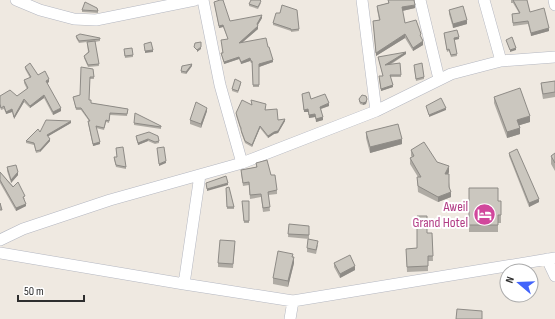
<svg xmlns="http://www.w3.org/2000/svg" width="555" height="319" font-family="'Sofia Sans Condensed',sans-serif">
	<rect width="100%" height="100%" fill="#efe9e1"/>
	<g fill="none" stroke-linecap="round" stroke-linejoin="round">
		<defs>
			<path id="minor" d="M 16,0 L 40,10 L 74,19 L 96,20 L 195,0
				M 203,0 L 220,85 L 242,163
				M 362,0 L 376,111
				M 420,0 L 439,79
				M 484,0 L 501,61
				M 554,0 L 555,5
				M 200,175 L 184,284 L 293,301 L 555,258
				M 0,240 L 23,229 L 110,200 L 242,163 L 376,111 L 451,74 L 501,61 L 555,57
				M 0,253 L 184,284
				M 547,259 L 555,276
				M 290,319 L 293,301"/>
		</defs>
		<!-- minor casing -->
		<use href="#minor" stroke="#b4b7c1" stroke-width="12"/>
		<!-- minor -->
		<use href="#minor" stroke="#fff" stroke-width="11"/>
	</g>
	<!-- wall -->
	<path fill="#afaba4" d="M 388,0 L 415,8 L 402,11 L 405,23 L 421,38 L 423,45 L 413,51 L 405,38 L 376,56 L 373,21 L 379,20 L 377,9 L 377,6 L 388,3 Z
		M 511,0 L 528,0 L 527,0 L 530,12 L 549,31 L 531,36 L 528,24 L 513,26 L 512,14 L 519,13 L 513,3 L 511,3 Z
		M 214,2 L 230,21 L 262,18 L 258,25 L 258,29 L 242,43 L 268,47 L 273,62 L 259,67 L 259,87 L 253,87 L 252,63 L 251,63 L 250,61 L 241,64 L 239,59 L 224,64 L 221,53 L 222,53 L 228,39 L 223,27 L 219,28 Z
		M 261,3 L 258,9 L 249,6 L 249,4 Z
		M 82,10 L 98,11 L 98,13 L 82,12 Z
		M 297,10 L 299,31 L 291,32 L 291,31 L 273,25 L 273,23 Z
		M 449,10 L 467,24 L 453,28 L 449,14 Z
		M 444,33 L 459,39 L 454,40 L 457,56 L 451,57 L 449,51 L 447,52 Z
		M 76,36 L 100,38 L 100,41 L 95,42 L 99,66 L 88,67 L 84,58 L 84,56 L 88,52 L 87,42 L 79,43 L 76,38 Z
		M 124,51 L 133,55 L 133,57 L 125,58 Z
		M 406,54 L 390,65 L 400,63 L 401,77 L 390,77 L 393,87 L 381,91 L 379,78 L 383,76 L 378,57 Z
		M 192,66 L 186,74 L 181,73 L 181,71 Z
		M 25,67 L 49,82 L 47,83 L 61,111 L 53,115 L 44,98 L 30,108 L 24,102 L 14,119 L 12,112 L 6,114 L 4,109 L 1,110 L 0,107 L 0,96 L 17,96 L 27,89 L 24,83 L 24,80 L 30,78 L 25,69 Z
		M 414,67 L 424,77 L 424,79 L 416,81 Z
		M 93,69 L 94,79 L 90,79 L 89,100 L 91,103 L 128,109 L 127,116 L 110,115 L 109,123 L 106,122 L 104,130 L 96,128 L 100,144 L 93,146 L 88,123 L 88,121 L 89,121 L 81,110 L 76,110 L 73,97 L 80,95 Z
		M 555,81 L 555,97 L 543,99 L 541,88 L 541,83 Z
		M 241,84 L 238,93 L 232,91 L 232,89 Z
		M 302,94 L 311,99 L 329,106 L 321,109 L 323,120 L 316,122 L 315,117 L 309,118 L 308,112 L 304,112 Z
		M 494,97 L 530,122 L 519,125 L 520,134 L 507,138 L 494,103 Z
		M 359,99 L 367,101 L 366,104 L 363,105 L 360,104 L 359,101 Z
		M 252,104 L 266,106 L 265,110 L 278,120 L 285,121 L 278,133 L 274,134 L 268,138 L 260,128 L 252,147 L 245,143 L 241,132 L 241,130 L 240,128 L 236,115 L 236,113 Z
		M 207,111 L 201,128 L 190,124 L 190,120 Z
		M 71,123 L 48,136 L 50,141 L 40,152 L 36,153 L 34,145 L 26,143 L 26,141 L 40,132 Z
		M 134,123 L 161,126 L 161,129 L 134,125 Z
		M 366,132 L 402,144 L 370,153 L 366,138 Z
		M 136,136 L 159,141 L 159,143 L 155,144 L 148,141 L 138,145 L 136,138 Z
		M 116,148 L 126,167 L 126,169 L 116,167 L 114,159 L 114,157 L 117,157 Z
		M 411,150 L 437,162 L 449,172 L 448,174 L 451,197 L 438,202 L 418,192 L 417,177 L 418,177 L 410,164 L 410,158 L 412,157 L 411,156 Z
		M 509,153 L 539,202 L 529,207 L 509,156 Z
		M 555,153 L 555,171 L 551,164 L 551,156 Z
		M 256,163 L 271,175 L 277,190 L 277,194 L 268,195 L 270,211 L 263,212 L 261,197 L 250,199 L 249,185 L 243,186 L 241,173 L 241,170 L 256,167 Z
		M 7,167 L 18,175 L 11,183 L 7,171 Z
		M 0,172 L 25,199 L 24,199 L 26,206 L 16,211 L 0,183 Z
		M 226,188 L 234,207 L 234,209 L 227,209 Z
		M 469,188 L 498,201 L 501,201 L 501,223 L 498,223 L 498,232 L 469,232 Z
		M 249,201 L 249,223 L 244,223 L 242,203 Z
		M 289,224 L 309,229 L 309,239 L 288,237 Z
		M 427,233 L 432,233 L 433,261 L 428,261 L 428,271 L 407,272 L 406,249 L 417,248 Z
		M 235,245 L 233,268 L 218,267 L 218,263 Z
		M 318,245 L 316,254 L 307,252 L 307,248 Z
		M 293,257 L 294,263 L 288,287 L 273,284 L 273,278 Z
		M 334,263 L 355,270 L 340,278 L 334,267 Z"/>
	<!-- shaded-wall -->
	<path fill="#8e8b86" d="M 415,5 L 415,8 L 402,11 L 402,7 Z
		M 262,15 L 262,18 L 257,26 L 257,24 Z
		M 467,20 L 467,24 L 453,28 L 453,24 Z
		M 223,25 L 223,27 L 219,28 L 219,26 Z
		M 258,26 L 258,29 L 239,45 L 239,43 Z
		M 549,28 L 549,31 L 531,36 L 531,33 Z
		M 405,34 L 405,38 L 376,56 L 376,53 Z
		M 459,37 L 459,39 L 454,40 L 454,38 Z
		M 423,41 L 423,45 L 413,51 L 413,48 Z
		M 201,47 L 201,49 L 197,52 L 197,50 Z
		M 516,48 L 516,50 L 510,52 L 510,50 Z
		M 153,50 L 153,52 L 145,53 L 145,51 Z
		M 406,52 L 406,54 L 385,67 L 385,65 Z
		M 239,57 L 239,59 L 224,64 L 224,62 Z
		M 250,58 L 250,61 L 241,64 L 241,62 Z
		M 273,60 L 273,62 L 259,67 L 259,64 Z
		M 192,64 L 192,66 L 186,74 L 186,72 Z
		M 49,79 L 49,82 L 46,84 L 46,81 Z
		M 393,85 L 393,87 L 381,91 L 381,89 Z
		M 44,95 L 44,98 L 30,108 L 30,106 Z
		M 24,99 L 24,102 L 14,119 L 14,117 Z
		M 367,99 L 366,104 L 363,105 L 363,103 Z
		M 329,103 L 329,106 L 320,109 L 320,107 Z
		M 61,108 L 61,111 L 53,115 L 53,112 Z
		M 207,108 L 207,111 L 201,128 L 201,124 Z
		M 446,108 L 446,110 L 429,117 L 429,115 Z
		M 12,109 L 12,112 L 6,114 L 6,112 Z
		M 308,109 L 308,112 L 304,112 L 304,110 Z
		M 315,114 L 315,117 L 309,118 L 309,115 Z
		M 530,116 L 530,122 L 517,126 L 517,120 Z
		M 323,117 L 323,120 L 316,122 L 316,119 Z
		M 285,119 L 285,121 L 278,133 L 274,134 L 268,138 L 268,136 L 274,132 Z
		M 71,121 L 71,123 L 47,137 L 47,135 Z
		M 260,126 L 260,128 L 252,147 L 252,145 Z
		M 520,128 L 520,134 L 507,138 L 507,132 Z
		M 50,139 L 50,141 L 40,152 L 40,150 Z
		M 148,139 L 148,141 L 138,145 L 138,143 Z
		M 402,139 L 402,144 L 370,153 L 370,147 Z
		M 100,142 L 100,144 L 93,146 L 93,144 Z
		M 166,161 L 166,163 L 159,166 L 159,164 Z
		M 449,166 L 449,172 L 445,180 L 445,174 Z
		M 18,172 L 18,175 L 11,183 L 11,180 Z
		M 228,183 L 228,185 L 207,191 L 207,189 Z
		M 451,192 L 451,197 L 438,202 L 438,197 Z
		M 539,199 L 539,202 L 529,207 L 529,203 Z
		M 26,204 L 26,206 L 16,211 L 16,208 Z
		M 294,257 L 294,263 L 288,287 L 288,281 Z
		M 355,266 L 355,270 L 340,278 L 340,274 Z"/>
	<!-- building -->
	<path fill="#cbc7bf" stroke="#8e8b86" d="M 220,0 L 223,0 L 230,21 L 262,15 L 257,24 L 258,26 L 239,43 L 266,38 L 268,47 L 269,47 L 273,60 L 259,64 L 259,85 L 253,85 L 252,61 L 251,61 L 250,58 L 241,62 L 239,57 L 224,62 L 221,53 L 223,53 L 221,40 L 228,39 L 223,25 L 219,26 L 214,2 Z
		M 251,0 L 260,0 L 261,1 L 258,7 L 249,4 Z
		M 388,0 L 414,0 L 415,5 L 402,7 L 405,23 L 416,20 L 421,34 L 420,35 L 423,41 L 413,48 L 405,34 L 376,53 L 373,21 L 380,20 L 377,6 L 389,3 Z
		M 513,0 L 527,0 L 530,12 L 544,8 L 549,28 L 531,33 L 528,21 L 513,23 L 512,14 L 520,13 Z
		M 85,2 L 97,8 L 98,11 L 82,10 Z
		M 282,5 L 297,10 L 299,29 L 291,30 L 291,29 L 273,23 L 276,13 L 280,13 Z
		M 463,6 L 467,20 L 453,24 L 449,10 Z
		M 457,30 L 459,37 L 454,38 L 457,54 L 451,55 L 449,49 L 447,50 L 444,33 Z
		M 80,34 L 100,38 L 100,39 L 79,41 L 76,36 Z
		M 512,37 L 516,48 L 510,50 L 506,40 Z
		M 95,41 L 99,64 L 88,65 L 84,56 L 89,52 L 87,42 Z
		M 151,42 L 153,50 L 145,51 L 144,44 Z
		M 201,42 L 201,47 L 197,50 L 194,47 L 195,43 Z
		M 132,48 L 133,55 L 125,56 L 124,49 Z
		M 406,52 L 385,65 L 400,63 L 401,75 L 390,75 L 393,85 L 381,89 L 379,76 L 383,76 L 378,57 Z
		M 30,63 L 38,75 L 45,71 L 49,79 L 46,81 L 61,108 L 53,112 L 44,95 L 30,106 L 24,99 L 14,117 L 12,109 L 6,112 L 4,106 L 1,108 L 0,104 L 0,96 L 10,90 L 17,96 L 28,88 L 24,80 L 31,77 L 25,67 Z
		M 422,63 L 424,77 L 416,79 L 414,65 Z
		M 192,64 L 186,72 L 181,71 L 182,66 Z
		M 81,67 L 93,69 L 94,77 L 90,77 L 89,100 L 91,100 L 91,103 L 128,109 L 127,114 L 110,113 L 109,121 L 106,120 L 104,128 L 96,126 L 100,142 L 93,144 L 88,121 L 90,121 L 81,108 L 76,108 L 73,97 L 80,95 Z
		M 235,79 L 241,82 L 238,91 L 232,89 Z
		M 555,81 L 555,92 L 543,94 L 541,83 Z
		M 520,88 L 530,116 L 517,120 L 520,128 L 507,132 L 494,97 Z
		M 309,92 L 311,99 L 325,94 L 329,103 L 320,107 L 323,117 L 316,119 L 315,114 L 309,115 L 308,109 L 304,110 L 302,94 Z
		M 362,95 L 366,96 L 367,99 L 366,102 L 363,103 L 360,102 L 359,99 Z
		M 441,98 L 446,108 L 429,115 L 426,106 Z
		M 242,100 L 252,105 L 251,100 L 266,104 L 265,110 L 277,109 L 278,120 L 285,119 L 278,131 L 274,132 L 268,136 L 260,126 L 252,145 L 245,141 L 241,130 L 241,128 L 240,126 L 236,113 Z
		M 196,102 L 207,108 L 201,124 L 190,120 Z
		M 135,113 L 161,126 L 161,127 L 134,123 Z
		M 46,120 L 71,121 L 47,135 L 50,139 L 40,150 L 36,151 L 34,143 L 26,141 L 38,129 L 40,132 Z
		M 398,124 L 402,139 L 370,147 L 366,132 Z
		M 149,132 L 158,136 L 159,141 L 155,142 L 148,139 L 138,143 L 136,136 Z
		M 424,142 L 437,162 L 449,166 L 445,174 L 449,174 L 449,187 L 451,192 L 438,197 L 418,186 L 417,177 L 421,177 L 410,158 L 414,156 L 411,150 Z
		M 123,147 L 126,167 L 116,165 L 114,157 L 117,157 L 116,148 Z
		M 164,147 L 166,161 L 159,164 L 157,148 Z
		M 517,149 L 539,199 L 529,203 L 509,153 Z
		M 555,153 L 555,163 L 551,156 Z
		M 267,160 L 271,175 L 275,175 L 277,190 L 268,192 L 270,207 L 263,208 L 261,194 L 250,195 L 249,182 L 243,183 L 241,170 L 257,167 L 256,163 Z
		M 16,165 L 18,172 L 11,180 L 7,167 Z
		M 0,172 L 13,187 L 18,182 L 25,196 L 23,197 L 26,204 L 16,208 L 0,180 Z
		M 226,176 L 228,183 L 207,189 L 206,183 Z
		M 229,187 L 234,207 L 227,207 L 226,188 Z
		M 469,188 L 498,188 L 498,201 L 501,201 L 501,215 L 498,215 L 498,225 L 469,225 Z
		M 242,201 L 249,201 L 249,221 L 244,221 Z
		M 0,203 L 2,210 L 0,210 Z
		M 417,216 L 427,216 L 427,233 L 432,233 L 433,256 L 428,256 L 428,266 L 407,267 L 406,249 L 417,248 Z
		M 289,224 L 309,226 L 309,235 L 288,234 Z
		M 308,239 L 318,241 L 316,250 L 307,248 Z
		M 220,240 L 235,241 L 233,264 L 218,263 Z
		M 278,251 L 293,254 L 292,257 L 294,257 L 288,281 L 273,278 Z
		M 350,255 L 355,266 L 340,274 L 334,263 Z
		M 457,309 L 482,311 L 482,319 L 456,319 Z"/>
	<!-- icons -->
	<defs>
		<symbol id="hotel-disc" viewBox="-11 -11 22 22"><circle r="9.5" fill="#d1479c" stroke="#fff"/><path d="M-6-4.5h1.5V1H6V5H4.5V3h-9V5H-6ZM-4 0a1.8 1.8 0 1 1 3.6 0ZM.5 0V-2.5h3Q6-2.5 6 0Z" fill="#fff"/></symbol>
	</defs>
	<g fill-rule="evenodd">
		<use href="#hotel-disc" x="472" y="202" width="25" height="25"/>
	</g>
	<g text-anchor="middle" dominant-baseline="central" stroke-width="4" stroke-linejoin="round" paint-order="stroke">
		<!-- hotel labels -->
		<g font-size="14" fill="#b23c85" stroke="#fff" text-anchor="end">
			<text x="468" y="206">Aweil<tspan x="468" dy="16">Grand Hotel</tspan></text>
		</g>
	</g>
	<!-- north arrow -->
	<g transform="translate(519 283) rotate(289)"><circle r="19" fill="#ffffff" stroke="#ababab"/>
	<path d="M0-3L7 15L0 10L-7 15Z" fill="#4264fb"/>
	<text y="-6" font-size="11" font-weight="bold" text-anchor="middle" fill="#2e2e2e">N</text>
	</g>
	<!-- scale -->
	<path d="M18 295v6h66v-6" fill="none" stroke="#2e2e2e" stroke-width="2"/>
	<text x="24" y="295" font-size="12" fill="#2e2e2e" stroke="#ffffff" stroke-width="3" paint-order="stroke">50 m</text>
</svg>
